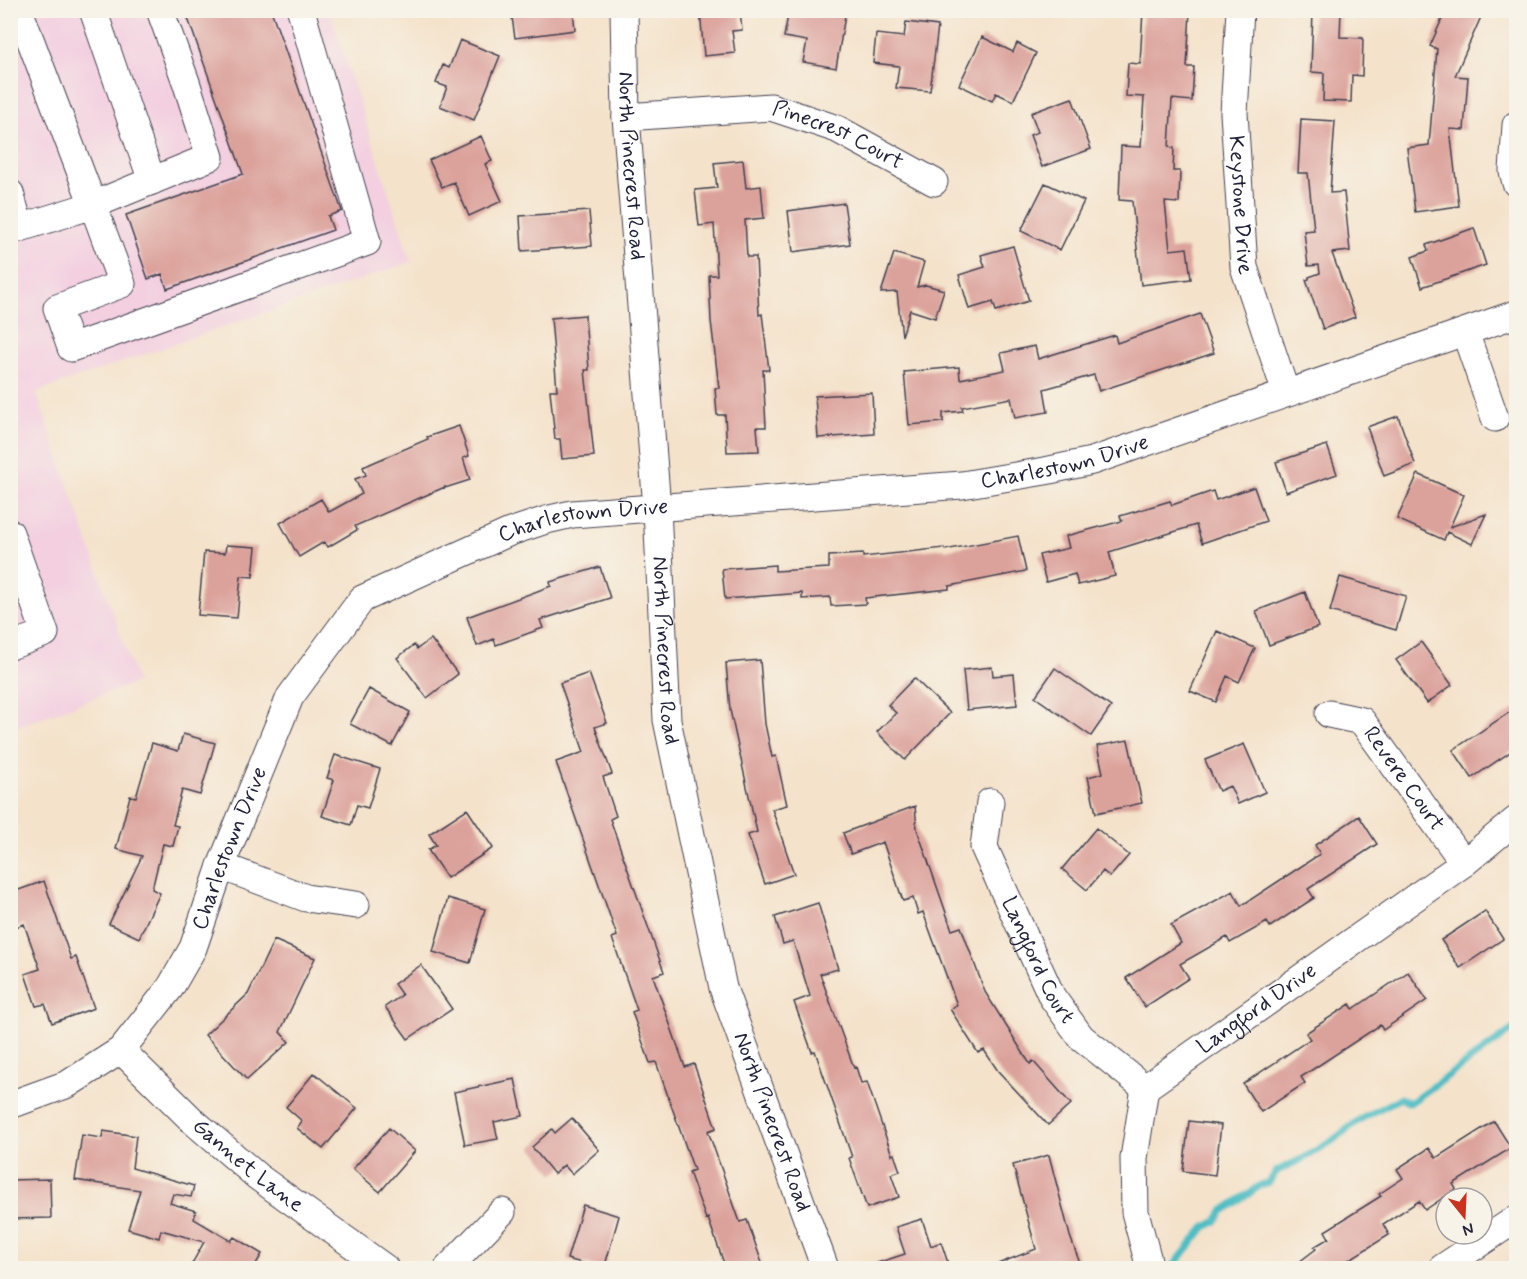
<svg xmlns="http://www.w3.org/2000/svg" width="1527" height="1279" font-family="Mynerve,sans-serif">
	<rect width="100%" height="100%" fill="#f7f3e8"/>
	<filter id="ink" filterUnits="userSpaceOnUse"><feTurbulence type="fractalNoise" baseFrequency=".0167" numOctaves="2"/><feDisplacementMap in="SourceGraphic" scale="12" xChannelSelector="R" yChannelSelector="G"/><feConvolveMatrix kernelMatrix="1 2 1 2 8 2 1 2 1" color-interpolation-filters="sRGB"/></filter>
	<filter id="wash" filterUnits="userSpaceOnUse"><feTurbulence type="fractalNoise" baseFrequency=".008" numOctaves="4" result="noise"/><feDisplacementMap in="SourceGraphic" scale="24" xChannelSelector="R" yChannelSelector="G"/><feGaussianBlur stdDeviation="1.35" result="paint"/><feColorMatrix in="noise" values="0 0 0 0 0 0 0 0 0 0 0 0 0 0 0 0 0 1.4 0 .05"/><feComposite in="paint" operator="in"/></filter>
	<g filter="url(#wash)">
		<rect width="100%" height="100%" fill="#f4e2ca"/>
		<!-- built -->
		<path fill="#f3cfe0" d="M 11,11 L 330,11 L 411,262 L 36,392 L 137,682 L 11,729 Z"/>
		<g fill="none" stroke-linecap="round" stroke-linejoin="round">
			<!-- stream -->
			<path stroke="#4fbdc5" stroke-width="7" d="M 1172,1268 L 1204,1228 L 1215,1222 L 1223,1211 L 1261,1185 L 1269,1182 L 1277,1171 L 1302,1159 L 1332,1141 L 1359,1120 L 1400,1098 L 1410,1103 L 1516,1027"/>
		</g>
		<g id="blocks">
			<!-- building -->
			<path fill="#dba29b" d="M 185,10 L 271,10 L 342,211 L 328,216 L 333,230 L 167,289 L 162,274 L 148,279 L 126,215 L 243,174 Z
				M 511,10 L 573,10 L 575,30 L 515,38 Z
				M 700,10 L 740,10 L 742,30 L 732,31 L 735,53 L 704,56 Z
				M 789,10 L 846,10 L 836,68 L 803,62 L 807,41 L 784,37 Z
				M 1143,10 L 1190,10 L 1187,67 L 1194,67 L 1192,101 L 1172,99 L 1169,147 L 1174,148 L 1173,171 L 1180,171 L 1179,203 L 1165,202 L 1170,250 L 1187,248 L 1191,279 L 1141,285 L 1132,201 L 1119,200 L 1121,146 L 1141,147 L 1144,97 L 1126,96 L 1128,63 L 1140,64 Z
				M 1313,10 L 1341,10 L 1340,37 L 1363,38 L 1362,76 L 1352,75 L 1351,102 L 1323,101 L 1324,73 L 1311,72 Z
				M 1446,10 L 1484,10 L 1455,76 L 1468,77 L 1464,130 L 1450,129 L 1459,206 L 1415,212 L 1407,148 L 1429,145 L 1437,49 L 1430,46 Z
				M 906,22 L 938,26 L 930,91 L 896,88 L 899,66 L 873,63 L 876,34 L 904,37 Z
				M 982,37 L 1013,52 L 1017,43 L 1036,53 L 1013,101 L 996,93 L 992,101 L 959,85 Z
				M 460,40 L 500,56 L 474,120 L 440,106 L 447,87 L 436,83 L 443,65 L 449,68 Z
				M 1072,98 L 1091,149 L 1042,167 L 1030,135 L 1038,132 L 1031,113 Z
				M 1301,119 L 1335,121 L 1330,193 L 1344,192 L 1350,251 L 1332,253 L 1355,317 L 1323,329 L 1306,280 L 1309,279 L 1309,277 L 1320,273 L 1319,265 L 1308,266 L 1304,231 L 1314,230 L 1308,173 L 1298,173 Z
				M 481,136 L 492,161 L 485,164 L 502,201 L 469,216 L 454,182 L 442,187 L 429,160 Z
				M 743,160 L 746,188 L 761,186 L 764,218 L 745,220 L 747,257 L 756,257 L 759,315 L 762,314 L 769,370 L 763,370 L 766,427 L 757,427 L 759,451 L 727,452 L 725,415 L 717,415 L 715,388 L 719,388 L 711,321 L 709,275 L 717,275 L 714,224 L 699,226 L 695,190 L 717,188 L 714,163 Z
				M 1045,183 L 1084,201 L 1060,250 L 1021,231 Z
				M 844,203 L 850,244 L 793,252 L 788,211 Z
				M 589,211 L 592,246 L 522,251 L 520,216 Z
				M 1474,228 L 1486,265 L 1422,287 L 1412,257 L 1428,251 L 1426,245 Z
				M 1013,246 L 1029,301 L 996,311 L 993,302 L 969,309 L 959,275 L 985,267 L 981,255 Z
				M 894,253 L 924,262 L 917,287 L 926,285 L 944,290 L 935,318 L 910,310 L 902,336 L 897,292 L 881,293 Z
				M 1200,314 L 1214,353 L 1099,391 L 1094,375 L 1044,389 L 1048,412 L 1015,418 L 1011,398 L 962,407 L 963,411 L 943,413 L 943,422 L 909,425 L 904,372 L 959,367 L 960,379 L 1005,370 L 1001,353 L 1035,346 L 1038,359 L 1115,335 L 1117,343 Z
				M 585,315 L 589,370 L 585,370 L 594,456 L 562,459 L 560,439 L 555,439 L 550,390 L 557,390 L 551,318 Z
				M 872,393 L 874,434 L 818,438 L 815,396 Z
				M 1398,416 L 1415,464 L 1384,476 L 1367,427 Z
				M 459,426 L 469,456 L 463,458 L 470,480 L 445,488 L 445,487 L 355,526 L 357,530 L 328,547 L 324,542 L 299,557 L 280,523 L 321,499 L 329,512 L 362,494 L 355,479 L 366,475 L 363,467 L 428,439 L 427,437 Z
				M 1327,445 L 1337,474 L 1286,492 L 1276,462 Z
				M 1418,474 L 1464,495 L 1450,527 L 1486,514 L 1472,544 L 1447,532 L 1444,540 L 1397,519 Z
				M 1254,487 L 1266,521 L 1202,543 L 1196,525 L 1109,552 L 1115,576 L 1078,585 L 1075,574 L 1046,582 L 1039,555 L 1069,548 L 1066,536 L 1122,521 L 1120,516 L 1170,501 L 1172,505 L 1213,491 L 1216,500 Z
				M 1018,536 L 1026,571 L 949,586 L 949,589 L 865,598 L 866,604 L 831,606 L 830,597 L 802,599 L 802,593 L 725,599 L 722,569 L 775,565 L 775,571 L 829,568 L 829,556 L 863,554 L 863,557 L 944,548 L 945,550 Z
				M 226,545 L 256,547 L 253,577 L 241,576 L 237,618 L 198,615 L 204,552 L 225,553 Z
				M 600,567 L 610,598 L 540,620 L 543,628 L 496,645 L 494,639 L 477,646 L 467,617 L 551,586 L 550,582 Z
				M 1340,577 L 1406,596 L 1396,630 L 1330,611 Z
				M 1305,592 L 1318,627 L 1269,645 L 1256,611 Z
				M 1217,631 L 1255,648 L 1239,682 L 1227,676 L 1216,702 L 1190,691 Z
				M 431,639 L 458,674 L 427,698 L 397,658 L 414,645 L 417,649 Z
				M 1421,642 L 1452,685 L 1427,703 L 1396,660 Z
				M 760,660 L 765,724 L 772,757 L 776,756 L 787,805 L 772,809 L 794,874 L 765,884 L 748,835 L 757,832 L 730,710 L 726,663 Z
				M 992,667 L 993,676 L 1014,674 L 1017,705 L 967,710 L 963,670 Z
				M 1055,668 L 1111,707 L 1091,736 L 1035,697 Z
				M 589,673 L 607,723 L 595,727 L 612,774 L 603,777 L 616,816 L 610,819 L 664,972 L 653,976 L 685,1067 L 694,1064 L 716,1128 L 708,1131 L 740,1222 L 747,1220 L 764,1269 L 726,1269 L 708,1218 L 706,1219 L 689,1172 L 694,1170 L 656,1062 L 650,1063 L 632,1012 L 637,1010 L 612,938 L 617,936 L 556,762 L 584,752 L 560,683 Z
				M 914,678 L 950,713 L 905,760 L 877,732 L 896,713 L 888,705 Z
				M 369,689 L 410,712 L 392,746 L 350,724 Z
				M 1516,708 L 1516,748 L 1472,778 L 1453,750 Z
				M 183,734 L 215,743 L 200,795 L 182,790 L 173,825 L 178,826 L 173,846 L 163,844 L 152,889 L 160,893 L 139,938 L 109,924 L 142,856 L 116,849 L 130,796 L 136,797 L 152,743 L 178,751 Z
				M 1128,740 L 1142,803 L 1096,813 L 1088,777 L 1103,773 L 1097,746 Z
				M 1244,744 L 1265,792 L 1238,804 L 1230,786 L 1219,791 L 1205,760 Z
				M 335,755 L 380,769 L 368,808 L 357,805 L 351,825 L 322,816 L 334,780 L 327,778 Z
				M 915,806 L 917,829 L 952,930 L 961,927 L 985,992 L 1030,1064 L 1033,1061 L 1071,1104 L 1048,1125 L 998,1071 L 984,1050 L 978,1053 L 950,1009 L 957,1005 L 923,912 L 918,914 L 913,898 L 903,901 L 883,842 L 851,854 L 843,833 Z
				M 467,809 L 493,848 L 447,878 L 428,850 L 436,845 L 429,834 Z
				M 1359,816 L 1377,844 L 1308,889 L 1314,898 L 1270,927 L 1267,922 L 1230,943 L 1227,937 L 1180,964 L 1189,978 L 1145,1007 L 1126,978 L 1181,943 L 1171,925 L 1233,891 L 1241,906 L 1320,854 L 1315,845 Z
				M 1096,828 L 1129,855 L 1110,877 L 1103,871 L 1087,890 L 1062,869 Z
				M 44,881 L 71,959 L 76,957 L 94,1008 L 52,1023 L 45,1004 L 36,1006 L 25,974 L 40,969 L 24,924 L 16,927 L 10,911 L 10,893 Z
				M 448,898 L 485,909 L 470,963 L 433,952 Z
				M 818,903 L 838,969 L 820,974 L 854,1068 L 856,1067 L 861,1083 L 867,1082 L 892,1155 L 894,1154 L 900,1171 L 891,1174 L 899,1197 L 867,1208 L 849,1158 L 852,1157 L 815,1051 L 812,1052 L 794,1002 L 810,996 L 793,941 L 783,944 L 775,917 Z
				M 1485,911 L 1503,939 L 1460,968 L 1441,940 Z
				M 274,940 L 315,958 L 280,1032 L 289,1042 L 247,1080 L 205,1035 L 248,994 Z
				M 421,965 L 452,1009 L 408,1039 L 385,1007 L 402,995 L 394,984 Z
				M 1408,972 L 1427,1000 L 1383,1030 L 1380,1025 L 1301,1077 L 1305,1083 L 1261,1112 L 1243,1084 L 1310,1039 L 1306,1033 L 1350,1004 L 1353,1009 Z
				M 314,1073 L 357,1108 L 323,1149 L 297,1128 L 302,1121 L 286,1107 Z
				M 515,1079 L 523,1116 L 494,1122 L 498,1139 L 465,1145 L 454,1092 Z
				M 572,1118 L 599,1150 L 572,1174 L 564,1165 L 554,1174 L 532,1147 L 552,1129 L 555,1133 Z
				M 1189,1121 L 1221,1125 L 1215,1175 L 1183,1171 Z
				M 1494,1121 L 1511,1148 L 1453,1184 L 1456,1189 L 1425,1210 L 1419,1201 L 1383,1224 L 1389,1235 L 1334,1269 L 1290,1269 L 1316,1249 L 1314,1247 L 1329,1238 L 1325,1231 L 1381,1196 L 1379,1194 L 1403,1178 L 1397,1169 L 1429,1148 L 1436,1158 Z
				M 389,1128 L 415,1151 L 380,1192 L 353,1169 Z
				M 103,1131 L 136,1136 L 132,1168 L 194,1186 L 191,1197 L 173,1194 L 170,1203 L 196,1211 L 194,1219 L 231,1241 L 234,1237 L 262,1254 L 253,1269 L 189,1269 L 204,1242 L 161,1230 L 159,1238 L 128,1229 L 140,1190 L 75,1180 L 82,1135 L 102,1138 Z
				M 1049,1155 L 1070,1236 L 1082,1269 L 990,1269 L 990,1267 L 1036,1249 L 1013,1165 Z
				M 50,1179 L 51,1218 L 10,1219 L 10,1180 Z
				M 583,1205 L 619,1216 L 604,1269 L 567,1259 Z
				M 922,1219 L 931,1246 L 941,1242 L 950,1269 L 872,1269 L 871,1265 L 905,1254 L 896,1227 Z"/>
		</g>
	</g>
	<g filter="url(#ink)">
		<use href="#blocks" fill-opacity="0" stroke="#423f50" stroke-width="1.5"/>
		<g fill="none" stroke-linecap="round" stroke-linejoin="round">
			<defs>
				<g id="minor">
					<path d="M 19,10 L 93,205 L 210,157 L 186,82 L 160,10"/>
					<path d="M 93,10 L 152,181"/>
					<path id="s1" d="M 624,10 L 626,117 L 657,508 L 667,720 L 723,988 L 825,1268"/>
					<path id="s2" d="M 1240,10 L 1234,113 L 1244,267 L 1286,393"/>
					<path id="s3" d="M 626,117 L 771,107 L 837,129 L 934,182"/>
					<path d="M 1516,125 L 1513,171 L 1516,183"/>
					<path d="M 10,193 L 20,228 L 93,205 L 122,284 L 57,308 L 71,348 L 367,242 L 301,10"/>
					<path d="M 1465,332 L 1495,418"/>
					<path d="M 10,533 L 45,633 L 10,646"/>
					<path id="s4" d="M 1329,714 L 1362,721 L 1464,863"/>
					<path id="s5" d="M 990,802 L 984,847 L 1052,997 L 1081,1037 L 1145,1088"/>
					<path d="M 221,866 L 306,898 L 356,905"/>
					<path id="s6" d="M 121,1050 L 193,1121 L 258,1177 L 385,1268"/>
					<path id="s7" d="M 10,1105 L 68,1084 L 121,1050 L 170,988 L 193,948 L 221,866 L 290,697 L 362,599 L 510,532 L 546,520 L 572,514 L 962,485 L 1045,471 L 1092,461 L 1516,314"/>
					<path d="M 448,1268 L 502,1212"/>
					<path id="s8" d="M 1150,1268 L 1135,1212 L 1134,1158 L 1145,1088 L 1464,863 L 1516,820"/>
					<path d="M 1442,1268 L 1516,1219"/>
				</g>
			</defs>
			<!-- minor casing -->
			<use href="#minor" stroke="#423f50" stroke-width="29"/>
			<!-- minor -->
			<use href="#minor" stroke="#fff" stroke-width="27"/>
		</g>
	</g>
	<g text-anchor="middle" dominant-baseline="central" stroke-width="5" stroke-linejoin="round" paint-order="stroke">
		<!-- street labels -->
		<g font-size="22" fill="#22223b" stroke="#f7f3e8">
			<text stroke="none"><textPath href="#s3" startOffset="218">Pinecrest Court</textPath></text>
			<text stroke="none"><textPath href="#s1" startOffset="156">North Pinecrest Road</textPath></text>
			<text stroke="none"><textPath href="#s2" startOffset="195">Keystone Drive</textPath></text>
			<text stroke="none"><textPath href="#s7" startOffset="1364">Charlestown Drive</textPath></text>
			<text stroke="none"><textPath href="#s7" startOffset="878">Charlestown Drive</textPath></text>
			<text stroke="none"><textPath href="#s1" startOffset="642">North Pinecrest Road</textPath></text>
			<text stroke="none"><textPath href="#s4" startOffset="105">Revere Court</textPath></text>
			<text stroke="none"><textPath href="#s7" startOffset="356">Charlestown Drive</textPath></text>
			<text stroke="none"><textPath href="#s5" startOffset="171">Langford Court</textPath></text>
			<text stroke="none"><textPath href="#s8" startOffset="320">Langford Drive</textPath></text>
			<text stroke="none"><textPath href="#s1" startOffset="1128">North Pinecrest Road</textPath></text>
			<text stroke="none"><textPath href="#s6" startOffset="172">Gannet Lane</textPath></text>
		</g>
	</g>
	<!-- margin -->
	<rect width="1527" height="1279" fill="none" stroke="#f7f3e8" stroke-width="36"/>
	<!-- north arrow -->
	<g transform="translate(1464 1216) rotate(162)"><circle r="28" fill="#f7f3e8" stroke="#a29fa3" stroke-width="1.5"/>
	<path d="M0-4.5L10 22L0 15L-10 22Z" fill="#c8321e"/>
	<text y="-9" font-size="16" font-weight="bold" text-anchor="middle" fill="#22223b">N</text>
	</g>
</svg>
